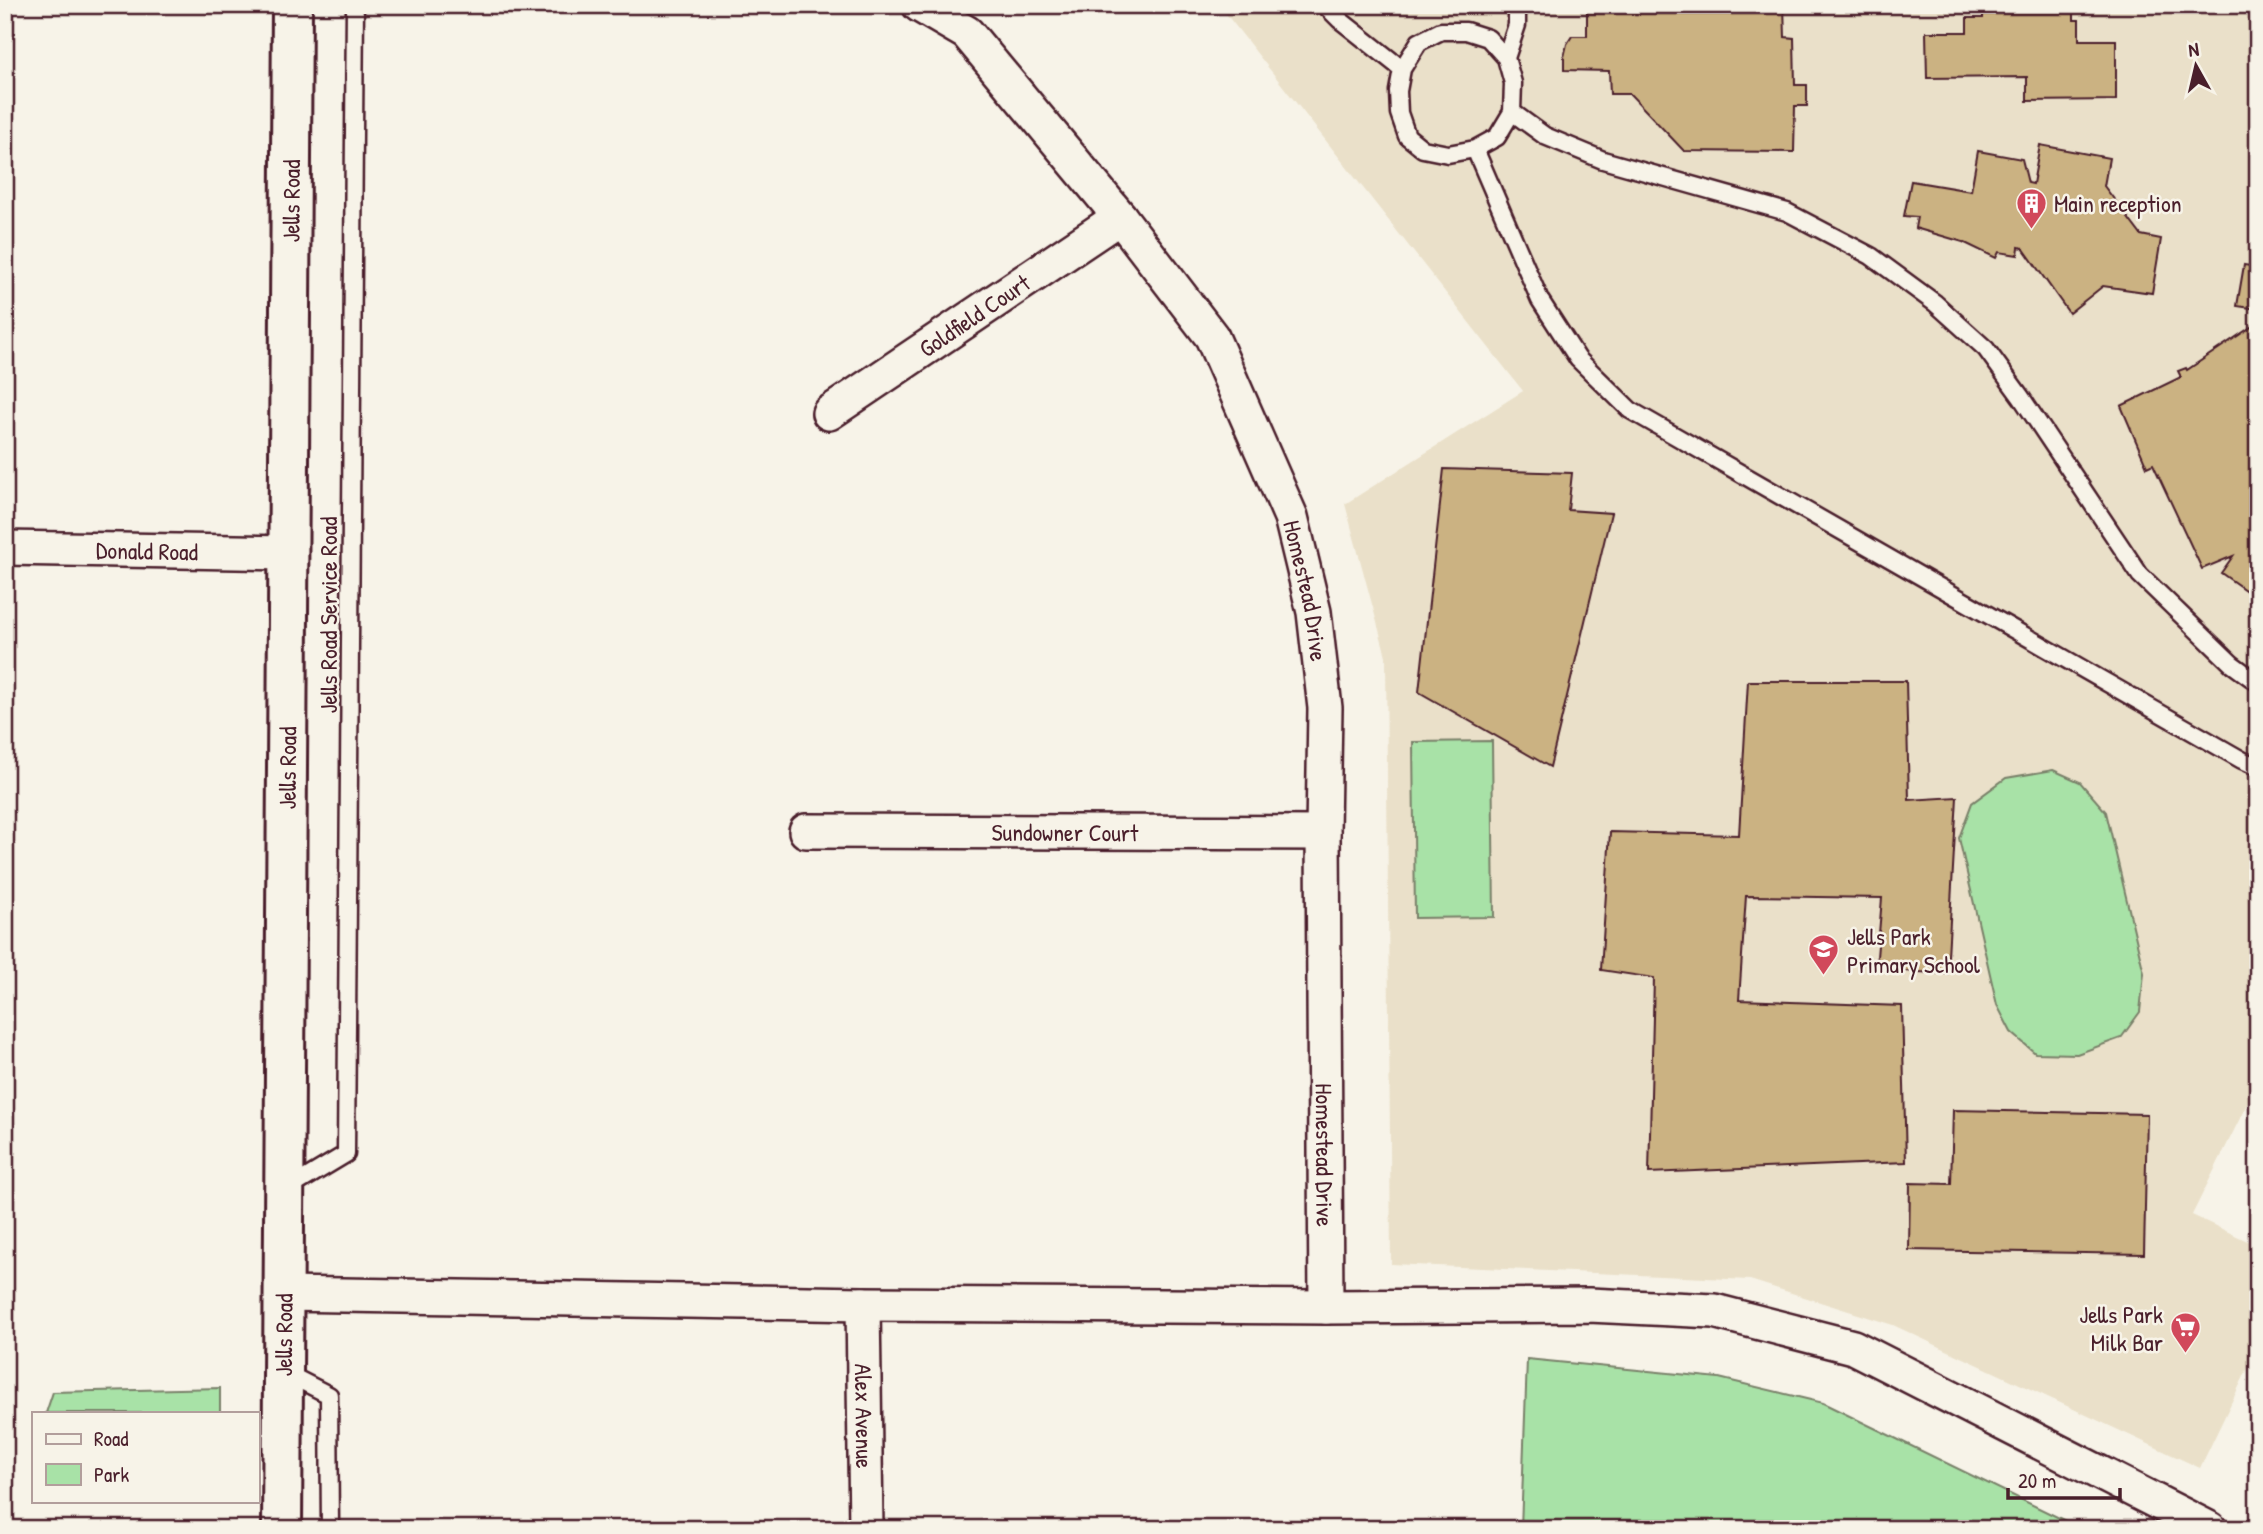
<svg xmlns="http://www.w3.org/2000/svg" width="2263" height="1534" font-family="'Patrick Hand',sans-serif">
	<rect width="100%" height="100%" fill="#f7f3e8"/>
	<filter id="ink" filterUnits="userSpaceOnUse"><feTurbulence type="fractalNoise" baseFrequency=".0143" numOctaves="2"/><feDisplacementMap in="SourceGraphic" scale="14" xChannelSelector="R" yChannelSelector="G"/><feConvolveMatrix kernelMatrix="1 2 1 2 8 2 1 2 1" color-interpolation-filters="sRGB"/></filter>
	<g filter="url(#ink)">
		<!-- built -->
		<path fill="#eae0c9" d="M 1219,5 L 2258,5 L 2258,1082 L 2192,1215 L 2258,1246 L 2258,1347 L 2200,1468 L 1893,1325 L 1750,1280 L 1391,1264 L 1386,656 L 1345,504 L 1523,391 Z"/>
		<!-- green -->
		<path fill="#a8e2a7" stroke="#798069" stroke-width="2" d="M 1492,741 L 1494,917 L 1415,918 L 1413,742 Z
			M 2053,770 L 2080,782 L 2106,812 L 2144,973 L 2140,1012 L 2121,1038 L 2077,1054 L 2035,1053 L 2011,1032 L 1997,1005 L 1959,838 L 1972,803 L 2006,778 Z
			M 1527,1359 L 1719,1378 L 1823,1403 L 2082,1529 L 1521,1529 Z
			M 220,1388 L 220,1413 L 46,1413 L 53,1392 Z"/>
		<!-- building -->
		<path fill="#cbb282" stroke="#4a1f2b" stroke-width="2" d="M 1587,5 L 1784,5 L 1785,37 L 1794,38 L 1795,85 L 1807,85 L 1807,106 L 1795,106 L 1794,152 L 1684,151 L 1630,94 L 1610,94 L 1609,71 L 1564,70 L 1564,57 L 1567,44 L 1572,36 L 1587,36 Z
			M 1983,5 L 2074,5 L 2074,20 L 2079,20 L 2079,40 L 2116,40 L 2116,100 L 2027,101 L 2027,77 L 1927,78 L 1926,32 L 1967,32 L 1967,18 L 1983,18 Z
			M 2258,109 L 2258,138 L 2252,130 Z
			M 2040,145 L 2109,158 L 2104,186 L 2141,235 L 2161,239 L 2152,293 L 2103,286 L 2069,313 L 2023,248 L 2019,247 L 2018,255 L 1999,252 L 1996,258 L 1963,242 L 1915,228 L 1917,217 L 1904,216 L 1911,181 L 1971,191 L 1978,151 L 2022,159 L 2028,183 L 2033,184 Z
			M 2244,265 L 2258,267 L 2258,309 L 2237,306 Z
			M 2254,325 L 2258,325 L 2258,599 L 2221,573 L 2233,556 L 2202,569 L 2153,464 L 2147,467 L 2121,406 L 2181,377 L 2178,371 L 2186,368 L 2187,370 Z
			M 1444,469 L 1572,473 L 1568,510 L 1611,513 L 1550,767 L 1419,692 Z
			M 1748,681 L 1906,681 L 1909,800 L 1957,797 L 1947,974 L 1876,969 L 1882,898 L 1746,896 L 1739,1000 L 1902,1006 L 1906,1162 L 1649,1173 L 1654,978 L 1601,970 L 1610,832 L 1739,835 Z
			M 1953,1110 L 2147,1114 L 2144,1254 L 1909,1250 L 1910,1183 L 1951,1184 Z"/>
		<g fill="none" stroke-linecap="round" stroke-linejoin="round">
			<defs>
				<path id="lane" d="M 1325,5 L 1340,20 L 1402,69
					M 1506,58 L 1488,38 L 1466,31 L 1441,31 L 1419,42 L 1402,69 L 1398,91 L 1399,113 L 1407,136 L 1423,149 L 1448,154 L 1475,149 L 1497,137 L 1512,112 L 1513,83 L 1506,58 L 1517,25 L 1517,5
					M 1512,112 L 1545,136 L 1603,160 L 1787,212 L 1871,256 L 1935,303 L 1986,349 L 2021,397 L 2140,575 L 2232,664 L 2258,683
					M 1475,149 L 1540,300 L 1578,359 L 1630,410 L 2242,760 L 2258,767
					M 286,1190 L 346,1154 L 355,5
					M 286,1373 L 329,1395 L 330,1529"/>
				<g id="street">
					<path id="s1" d="M 919,5 L 967,33 L 1120,217 L 1212,337 L 1291,517 L 1314,612 L 1325,708 L 1323,833 L 1326,1307"/>
					<path id="s2" d="M 829,413 L 1120,217"/>
					<path id="s3" d="M 5,548 L 287,553"/>
					<path id="s4" d="M 806,831 L 1323,833"/>
					<path d="M 284,1294 L 863,1304 L 1326,1307 L 1589,1305 L 1714,1311 L 1853,1347 L 2210,1529"/>
					<path id="s5" d="M 863,1304 L 866,1529"/>
				</g>
				<g id="primary">
					<path id="s6" d="M 282,1529 L 292,5"/>
				</g>
			</defs>
			<!-- lane casing -->
			<use href="#lane" stroke="#4a1f2b" stroke-width="21"/>
			<!-- street casing -->
			<use href="#street" stroke="#4a1f2b" stroke-width="38"/>
			<!-- primary casing -->
			<use href="#primary" stroke="#4a1f2b" stroke-width="44"/>
			<!-- lane -->
			<use href="#lane" stroke="#f7f3e8" stroke-width="16"/>
			<!-- street -->
			<use href="#street" stroke="#f7f3e8" stroke-width="33"/>
			<!-- primary -->
			<use href="#primary" stroke="#f7f3e8" stroke-width="38"/>
		</g>
	</g>
	<!-- icons -->
	<defs>
		<symbol id="building-pin" viewBox="-11 -11 22 30"><path d="M0 17L-7.5 6A9.5 9.5 0 1 1 7.5 6Z" fill="#d1495b" stroke="#f7f3e8"/><path d="M-4-6H4V6H1V3H-1V6H-4ZM-2.5-4.3h1.7v1.8h-1.7ZM.8-4.3h1.7v1.8H.8ZM-2.5-1h1.7V.8h-1.7ZM.8-1h1.7V.8H.8Z" fill="#fff"/></symbol>
		<symbol id="school-pin" viewBox="-11 -11 22 30"><path d="M0 17L-7.5 6A9.5 9.5 0 1 1 7.5 6Z" fill="#d1495b" stroke="#f7f3e8"/><path d="M0-5L7-2L0 1L-7-2ZM-4 1L0 2.5L4 1V4Q0 6-4 4Z" fill="#fff"/></symbol>
		<symbol id="supermarket-pin" viewBox="-11 -11 22 30"><path d="M0 17L-7.5 6A9.5 9.5 0 1 1 7.5 6Z" fill="#d1495b" stroke="#f7f3e8"/><path d="M-6-5.5h2.5l.6 2H6L4.5 2H-2.5L-4.4-4H-6ZM-1.5 3.2a1.3 1.3 0 1 0 .1 0ZM3 3.2a1.3 1.3 0 1 0 .1 0Z" fill="#fff"/></symbol>
	</defs>
	<g fill-rule="evenodd">
		<use href="#building-pin" x="2014" y="186" width="35" height="47"/>
		<use href="#school-pin" x="1806" y="932" width="35" height="47"/>
		<use href="#supermarket-pin" x="2168" y="1310" width="35" height="47"/>
	</g>
	<g text-anchor="middle" dominant-baseline="central" stroke-width="5" stroke-linejoin="round" paint-order="stroke">
		<!-- street labels -->
		<g font-size="24" fill="#4a1f2b" stroke="#f7f3e8">
			<text stroke="none"><textPath href="#s6" startOffset="1328">Jells Road</textPath></text>
			<text stroke="none"><textPath href="#s2" startOffset="175">Goldfield Court</textPath></text>
			<text stroke="none"><textPath href="#s3" startOffset="142">Donald Road</textPath></text>
			<text stroke="none"><textPath href="#s1" startOffset="718">Homestead Drive</textPath></text>
			<text transform="translate(328 615) rotate(-90)">Jells Road Service Road</text>
			<text stroke="none"><textPath href="#s6" startOffset="761">Jells Road</textPath></text>
			<text stroke="none"><textPath href="#s4" startOffset="259">Sundowner Court</textPath></text>
			<text stroke="none"><textPath href="#s1" startOffset="1284">Homestead Drive</textPath></text>
			<text stroke="none"><textPath href="#s6" startOffset="194">Jells Road</textPath></text>
			<text stroke="none"><textPath href="#s5" startOffset="112">Alex Avenue</textPath></text>
		</g>
		<!-- poi labels -->
		<g font-size="24" fill="#4a1f2b" stroke="#f7f3e8" text-anchor="start">
			<text x="2054" y="203">Main reception</text>
			<text x="1847" y="936">Jells Park<tspan x="1847" dy="28">Primary School</tspan></text>
			<text x="2163" y="1314" text-anchor="end">Jells Park<tspan x="2163" dy="28">Milk Bar</tspan></text>
		</g>
	</g>
	<!-- margin -->
	<rect width="2263" height="1534" fill="none" stroke="#f7f3e8" stroke-width="28"/>
	<rect x="14" y="14" width="2235" height="1506" fill="none" stroke="#4a1f2b" stroke-width="2.5" filter="url(#ink)"/>
	<!-- legend -->
	<rect x="32" y="1412" width="228" height="91" fill="#f7f3e8" stroke="#b29e9c" stroke-width="2"/>
	<rect x="46" y="1434" width="35" height="10" fill="#f7f3e8" stroke="#b29e9c" stroke-width="2"/>
	<text x="94" y="1446" font-size="21" fill="#4a1f2b">Road</text>
	<rect x="46" y="1464" width="35" height="21" fill="#a8e2a7" stroke="#b29e9c" stroke-width="2"/>
	<text x="94" y="1482" font-size="21" fill="#4a1f2b">Park</text>
	<!-- north arrow -->
	<g transform="translate(2196 66) rotate(352)" stroke="#f7f3e8" stroke-width="5" paint-order="stroke">
	<path d="M0-5L12 26L0 18L-12 26Z" fill="#4a1f2b"/>
	<text y="-10" font-size="19" font-weight="bold" text-anchor="middle" fill="#4a1f2b">N</text>
	</g>
	<!-- scale -->
	<path d="M2008 1488v10h112v-10" fill="none" stroke="#4a1f2b" stroke-width="3.5"/>
	<text x="2018" y="1488" font-size="21" fill="#4a1f2b" stroke="#f7f3e8" stroke-width="5" paint-order="stroke">20 m</text>
</svg>
